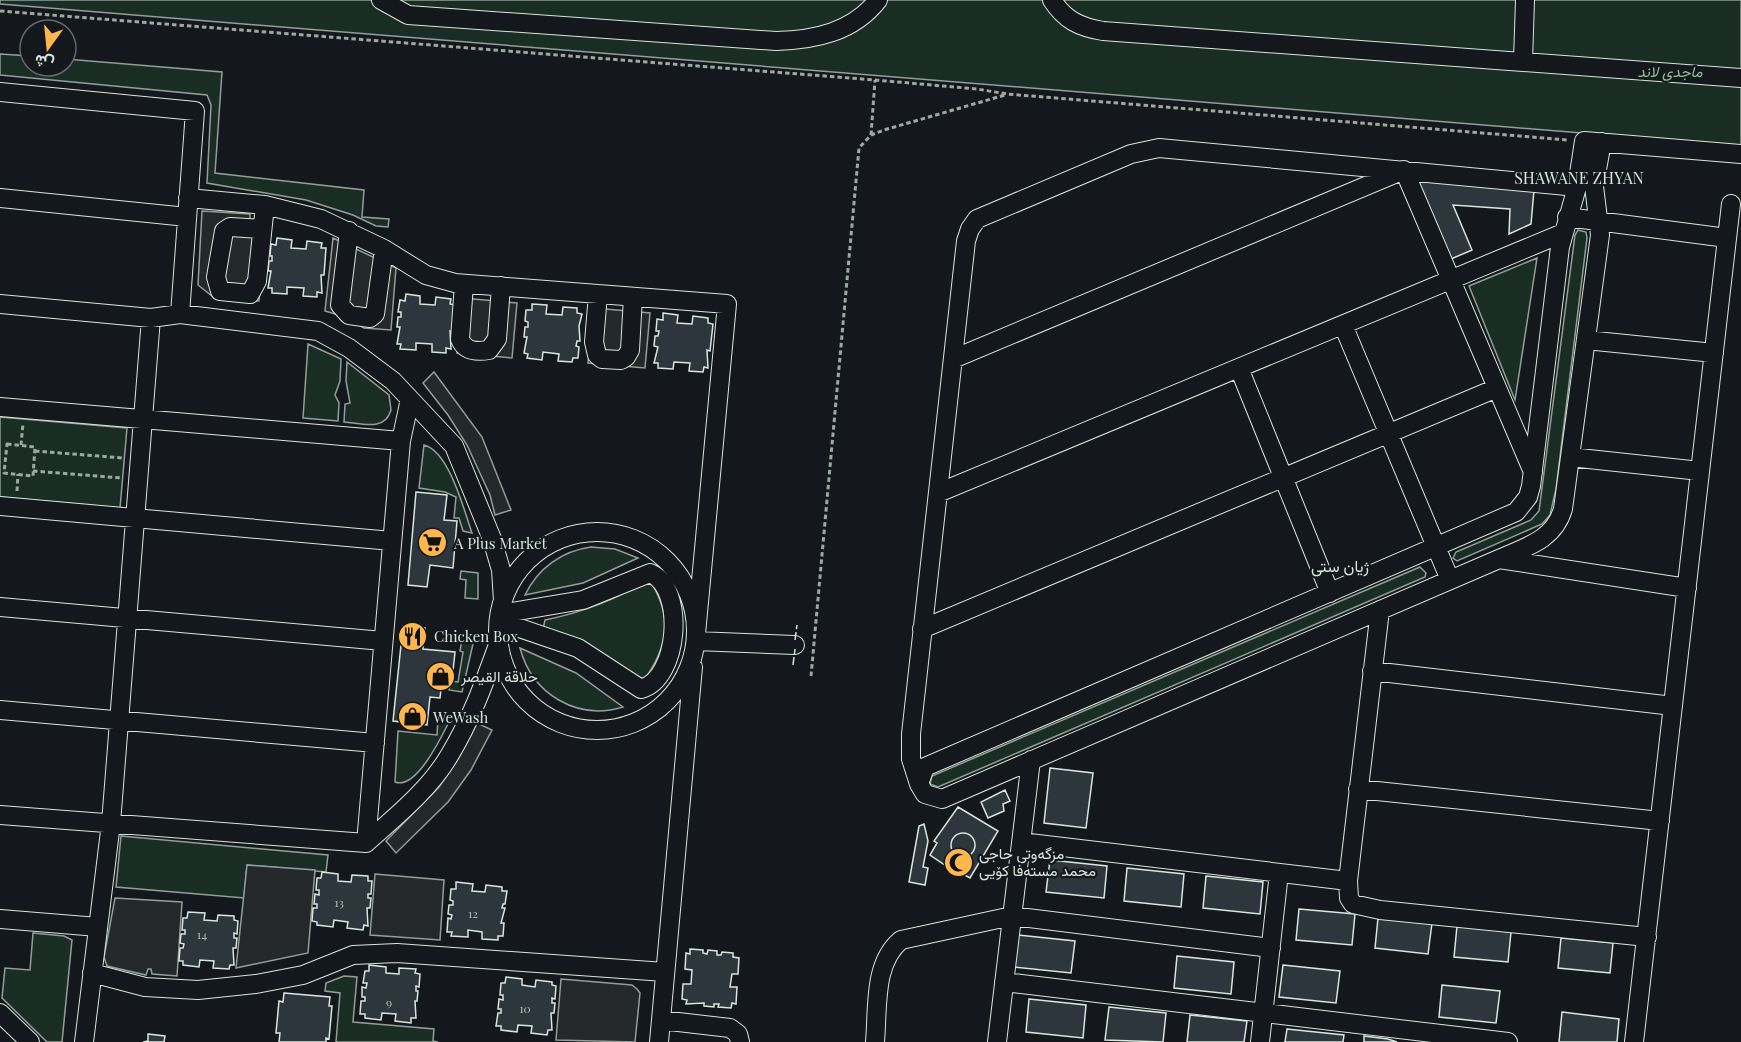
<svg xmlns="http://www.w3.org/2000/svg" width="1741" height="1042" font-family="'Playfair Display',Vazirmatn,serif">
	<rect width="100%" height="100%" fill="#14181c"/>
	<!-- green -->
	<path fill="#1a2d24" stroke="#939e99" stroke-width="1.5" d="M 0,0 L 1741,0 L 1741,146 L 0,4 Z
		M 0,54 L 30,56 L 30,66 L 66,66 L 66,59 L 222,72 L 215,173 L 364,190 L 362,217 L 389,219 L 388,227 L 376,226 L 353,215 L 306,200 L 207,183 L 211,105 L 207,95 L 0,75 Z
		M 1578,230 L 1586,232 L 1587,238 L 1556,489 L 1550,515 L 1542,524 L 1457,561 L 1453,558 L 1456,552 L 1531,520 L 1539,511 L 1575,235 Z
		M 1537,258 L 1515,400 L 1469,286 Z
		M 308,344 L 341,359 L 340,381 L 335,395 L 339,403 L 338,421 L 303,418 Z
		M 347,362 L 389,395 L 391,410 C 385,432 361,423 344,422 L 345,404 L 350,403 L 346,381 Z
		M 0,417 L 127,428 L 120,508 L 0,497 Z
		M 424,445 C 449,451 464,510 472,533 L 463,531 L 459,518 L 454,518 L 456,497 L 445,492 L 419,488 Z
		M 591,547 L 615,549 L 638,558 L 583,583 L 525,595 C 538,568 562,551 591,547 Z
		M 1420,567 L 1426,573 L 1425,577 L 938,787 L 930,784 L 932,776 Z
		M 461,571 L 478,573 L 478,599 L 465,598 L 466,580 L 460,579 Z
		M 649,579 C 674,617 668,648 642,683 L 543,629 L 545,620 C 584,612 615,600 649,579 Z
		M 463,633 L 475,635 L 462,692 L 449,690 L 451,681 L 458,682 L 463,652 L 460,651 Z
		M 520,648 L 576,673 L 623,707 C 577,721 532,694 520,648 Z
		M 438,719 L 449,722 C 441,738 416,790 395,782 L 398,731 L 437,735 Z
		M 121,836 L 328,855 L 326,872 L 247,865 L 244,898 L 116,887 Z
		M 33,933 L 64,936 L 72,940 L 62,1042 L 47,1042 L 2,998 L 5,968 L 30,970 Z
		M 344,976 L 357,977 L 353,1022 L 434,1029 L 433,1041 L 438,1042 L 336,1042 L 340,993 L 325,991 L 326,983 Z"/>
	<!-- parking -->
	<path fill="#24282b" stroke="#939e99" stroke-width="1.5" d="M 202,211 L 250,214 L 250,222 L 267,214 L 259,301 L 212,296 L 198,285 Z
		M 333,238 L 396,268 L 391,330 L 364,328 L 345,317 L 325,311 Z
		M 462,298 L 517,303 L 512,358 L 457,353 Z
		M 594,308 L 650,313 L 645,368 L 588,363 Z
		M 434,372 L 482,437 L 511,510 L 495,515 L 490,495 L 467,445 L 448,415 L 423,383 Z
		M 477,723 L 492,730 L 471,770 L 448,802 L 396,853 L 386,841 L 439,787 L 458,759 Z
		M 247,865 L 315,870 L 308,953 L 236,968 Z
		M 375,874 L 444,880 L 440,940 L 370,935 Z
		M 115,898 L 182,902 L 177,976 L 152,974 L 151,969 L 148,969 L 146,975 L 107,966 L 104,957 Z
		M 561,979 L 632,985 L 637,989 L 640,993 L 635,1042 L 556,1040 Z"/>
	<!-- building -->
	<path fill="#2c363c" stroke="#d8e6dc" stroke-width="1.5" d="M 1417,179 L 1534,190 L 1531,224 L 1509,234 L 1510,209 L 1453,205 L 1472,250 L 1451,259 Z
		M 277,238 L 292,240 L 291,248 L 306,249 L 307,241 L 322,243 L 321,248 L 326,248 L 324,275 L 321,275 L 322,293 L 317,292 L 317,297 L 303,296 L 304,288 L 287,287 L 287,294 L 272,293 L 272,288 L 268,288 L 271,271 L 268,271 L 269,261 L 272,261 L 272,256 L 270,256 L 271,244 L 276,245 Z
		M 406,294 L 420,296 L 420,304 L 435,305 L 436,297 L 451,299 L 450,304 L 455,305 L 453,332 L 450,331 L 451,349 L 446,348 L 446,353 L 432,352 L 432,344 L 416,343 L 416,350 L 400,349 L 401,344 L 397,344 L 400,327 L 397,327 L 398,317 L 401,317 L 401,312 L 398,312 L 400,300 L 405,301 Z
		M 532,304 L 547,305 L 546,314 L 562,315 L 563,307 L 577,308 L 577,313 L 582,314 L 579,326 L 580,341 L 577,341 L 576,346 L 579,347 L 578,358 L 573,358 L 572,362 L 558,361 L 559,354 L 543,352 L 542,360 L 527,358 L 528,354 L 524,353 L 527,337 L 524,337 L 525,327 L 528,327 L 528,322 L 525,321 L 526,310 L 532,310 Z
		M 663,313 L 678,315 L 677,323 L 692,324 L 693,316 L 708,318 L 708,323 L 713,324 L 710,351 L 707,350 L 708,368 L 704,367 L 703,372 L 689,371 L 690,363 L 674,362 L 673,369 L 658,368 L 658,363 L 654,363 L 658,347 L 654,346 L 655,336 L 658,336 L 659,331 L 656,331 L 657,319 L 663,320 Z
		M 416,492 L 447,495 L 444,520 L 457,521 L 453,568 L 430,565 L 427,587 L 408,585 Z
		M 403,626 L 425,628 L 423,649 L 455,652 L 453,671 L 443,670 L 440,698 L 430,697 L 427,725 L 393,721 Z
		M 1050,768 L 1093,773 L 1086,828 L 1044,823 Z
		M 1005,790 L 1010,801 L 1003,804 L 1004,811 L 988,818 L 981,802 Z
		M 958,807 L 998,831 L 970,878 L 963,874 L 961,876 L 930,855 L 937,843 L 934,841 Z
		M 924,824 L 928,841 L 923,867 L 928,868 L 925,885 L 909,882 L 919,826 Z
		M951 845a12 12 0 1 1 24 0a12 12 0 1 1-24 0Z
		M 1050,860 L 1107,866 L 1104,898 L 1046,892 Z
		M 1127,868 L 1184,874 L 1181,907 L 1124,901 Z
		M 322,872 L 338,874 L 338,881 L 351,882 L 352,875 L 368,876 L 368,881 L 372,881 L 371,894 L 368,894 L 368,898 L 371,898 L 370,908 L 367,908 L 368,926 L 364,925 L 363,930 L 347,928 L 348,922 L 334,920 L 333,927 L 317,925 L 317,922 L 312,921 L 313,908 L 317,908 L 317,904 L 314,904 L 315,894 L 319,895 L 319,890 L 316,890 L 317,878 L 321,878 Z
		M 1206,876 L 1263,882 L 1260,914 L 1203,908 Z
		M 456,882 L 473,884 L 472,891 L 485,892 L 486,885 L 502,887 L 502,891 L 507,891 L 505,904 L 503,904 L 502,908 L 505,908 L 501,923 L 504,923 L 503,936 L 498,936 L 498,940 L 482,939 L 482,932 L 468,930 L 468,937 L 451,936 L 452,932 L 447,932 L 448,918 L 451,919 L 452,915 L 448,914 L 449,905 L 453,905 L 453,901 L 450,900 L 451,889 L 456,889 Z
		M 1299,909 L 1355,914 L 1352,945 L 1296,940 Z
		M 188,912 L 205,913 L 204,920 L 217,921 L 218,915 L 234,916 L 234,920 L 238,921 L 237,934 L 234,933 L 234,938 L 237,938 L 236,948 L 233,948 L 234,965 L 230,965 L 229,969 L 213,968 L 214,961 L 200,960 L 199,967 L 183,965 L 183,961 L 179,961 L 180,948 L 183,948 L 184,944 L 180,943 L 181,934 L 185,934 L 185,930 L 182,930 L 183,918 L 187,918 Z
		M 1378,918 L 1432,923 L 1428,954 L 1375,948 Z
		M 1457,926 L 1511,932 L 1508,962 L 1454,957 Z
		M 1018,935 L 1075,941 L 1071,973 L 1014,967 Z
		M 1561,938 L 1613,943 L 1610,973 L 1558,968 Z
		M 690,949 L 703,950 L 703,953 L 707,954 L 708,950 L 717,951 L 717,955 L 721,955 L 722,952 L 733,953 L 733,957 L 739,958 L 738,974 L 732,974 L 730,987 L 737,987 L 736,1004 L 732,1003 L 731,1008 L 718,1007 L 719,1004 L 714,1004 L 714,1007 L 704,1006 L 704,1003 L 686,1004 L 687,1000 L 682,999 L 683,984 L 691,984 L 692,970 L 685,969 L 686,953 L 690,954 Z
		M 1177,956 L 1234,962 L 1231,994 L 1174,988 Z
		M 369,965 L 386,967 L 386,973 L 399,974 L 399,968 L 416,969 L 415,973 L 420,974 L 419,987 L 416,986 L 416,991 L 418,991 L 417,1001 L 415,1001 L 416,1018 L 411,1018 L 411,1023 L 395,1021 L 396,1014 L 382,1013 L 381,1020 L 365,1018 L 365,1014 L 360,1014 L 361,1001 L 365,1001 L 365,997 L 362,997 L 362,987 L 366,988 L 367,983 L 363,983 L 365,971 L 369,971 Z
		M 1283,965 L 1340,971 L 1336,1003 L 1279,997 Z
		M 506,977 L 522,979 L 522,985 L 535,987 L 536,980 L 552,982 L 552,985 L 556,986 L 555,999 L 552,998 L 552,1003 L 555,1003 L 554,1013 L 551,1013 L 552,1030 L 548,1030 L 547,1035 L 531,1033 L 532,1026 L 518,1025 L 517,1032 L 501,1030 L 501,1026 L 496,1026 L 498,1013 L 501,1013 L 501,1009 L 498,1009 L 499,999 L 503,1000 L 503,995 L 500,995 L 501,983 L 505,983 Z
		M 1442,985 L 1500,991 L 1496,1023 L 1439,1017 Z
		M 284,993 L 330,997 L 329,1006 L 332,1006 L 329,1039 L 326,1038 L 326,1042 L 279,1042 L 280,1033 L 276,1033 L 279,1001 L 283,1002 Z
		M 1029,999 L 1086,1005 L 1083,1038 L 1026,1032 Z
		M 1109,1007 L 1166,1013 L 1163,1042 L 1105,1040 Z
		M 1562,1012 L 1619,1019 L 1617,1042 L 1559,1042 Z
		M 1190,1015 L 1247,1021 L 1244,1042 L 1187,1042 Z
		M 1287,1029 L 1344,1035 L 1343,1042 L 1285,1042 Z
		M 148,1034 L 165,1036 L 164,1042 L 143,1042 L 148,1041 Z
		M 1364,1036 L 1388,1039 L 1397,1042 L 1364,1042 Z"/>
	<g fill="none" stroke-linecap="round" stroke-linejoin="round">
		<defs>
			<path id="minor" d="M 381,0 L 408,15 L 776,41 C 815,40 853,32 878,0
				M 1052,0 C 1065,20 1079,27 1103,31 L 1741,78
				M 1523,61 L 1525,0
				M 0,92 L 195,111 L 180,314
				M 1602,142 L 1594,186 L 1600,235 L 1563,509 C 1554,540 1526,547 1499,559 L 942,799 L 925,794 L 919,784 L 925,767 L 1516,512 L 1528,497 L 1531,486 L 1560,247 L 1577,187 L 1584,141 L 1741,154
				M 0,198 L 187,217
				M 188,198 L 265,205 L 321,219 L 384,249 L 426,275 L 455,283 L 727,304 L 696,634
				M 1567,217 L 1727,238
				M 262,229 L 230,227 L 224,231 L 216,277 L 220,291 L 250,294 L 257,281 L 265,205
				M 349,231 L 340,305 L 349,315 L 370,318 L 375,314 L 384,249
				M 464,284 L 460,339 C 465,352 477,352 489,350 L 497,339 L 501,286
				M 598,294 L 594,342 L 597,355 L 602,359 L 621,360 L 626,357 L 630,350 L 633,297
				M 0,304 L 151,318 L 180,314 L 318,331 L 349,348 L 393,381 L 454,446 L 492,539 L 501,570 L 503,601
				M 1343,325 L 1450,580
				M 1586,340 L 1714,353
				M 953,359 L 1404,170 L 1533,472
				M 1239,368 L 1330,593
				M 0,407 L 401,441
				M 1570,457 L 1700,471
				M 938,493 L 1563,233
				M 0,506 L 392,541
				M498 631a99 99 0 1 1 198 0a99 99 0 1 1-198 0Z
				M 1499,559 L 1687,588
				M 0,607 L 383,641
				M 1380,610 L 1348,881 L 1349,898 L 1353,904 L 1380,910 L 1647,937
				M 499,621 L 578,648 L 641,689 C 679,679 686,588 650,573 L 583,600 L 500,614
				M 922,629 L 1497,388
				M 696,641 L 795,645
				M 1372,671 L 1673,706
				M 0,710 L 375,743
				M 919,784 L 911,759 L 911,734 L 966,241 L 970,229 L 977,219 L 1131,154 L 1159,148 L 1577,187
				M 1358,789 L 1660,821
				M 0,815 L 366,843 C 395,817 429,790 449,756 C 471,720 485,681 499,642
				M 1021,842 L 1348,881
				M 366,843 L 401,441 L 410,399
				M 0,919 L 98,927
				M 92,973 L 145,987 L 198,990 L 256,984 L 303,975 L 353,955 L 397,953 L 665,972
				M 1004,982 L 1508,1042
				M 0,1013 L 30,1042
				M 661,1020 L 730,1028 L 738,1034 L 740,1042
				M 84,1042 L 111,823 L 151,318
				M 659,1042 L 693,667
				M 875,1042 C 878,1008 873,963 901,940 L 1012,916 L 1271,948
				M 997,1042 L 1031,760
				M 1260,1042 L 1279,873
				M 1634,1042 L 1731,204"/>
		</defs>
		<!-- minor casing -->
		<use href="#minor" stroke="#d8e6dc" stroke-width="20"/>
		<!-- path -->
		<path stroke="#9da8a2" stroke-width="3" stroke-dasharray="4.5 3" stroke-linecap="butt" d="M 0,11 L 875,80 L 977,89 L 1007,94 L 1568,140
			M 871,135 L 875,80
			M 7,444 L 35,447 L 33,476 L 4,473 Z
			M 21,445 L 23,423
			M 35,451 L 123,458
			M 33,471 L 122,478
			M 17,491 L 18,474
			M 811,676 L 859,148 L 871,135 L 884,130 L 1005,95"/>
		<!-- minor -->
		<use href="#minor" stroke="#14181c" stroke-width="18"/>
		<!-- fence -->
		<path stroke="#d8e6dc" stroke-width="1.5" stroke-dasharray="8 3" stroke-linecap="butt" d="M 795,640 L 797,625
			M 793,665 L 795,649"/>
	</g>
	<!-- icons -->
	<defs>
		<symbol id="supermarket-disc" viewBox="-11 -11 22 22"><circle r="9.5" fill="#ffb74d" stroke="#14181c"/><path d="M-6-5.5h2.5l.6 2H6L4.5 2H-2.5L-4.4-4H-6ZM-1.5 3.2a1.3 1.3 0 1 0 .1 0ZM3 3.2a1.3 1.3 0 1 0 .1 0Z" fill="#111"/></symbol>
		<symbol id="restaurant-disc" viewBox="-11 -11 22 22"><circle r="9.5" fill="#ffb74d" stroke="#14181c"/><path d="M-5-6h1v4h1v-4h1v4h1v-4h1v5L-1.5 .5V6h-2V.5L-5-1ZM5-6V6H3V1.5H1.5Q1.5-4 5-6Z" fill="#111"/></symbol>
		<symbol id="shop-disc" viewBox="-11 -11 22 22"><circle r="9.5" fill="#ffb74d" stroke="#14181c"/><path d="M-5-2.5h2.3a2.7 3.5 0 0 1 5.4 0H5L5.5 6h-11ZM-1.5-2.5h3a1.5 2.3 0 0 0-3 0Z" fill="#111"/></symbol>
		<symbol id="mosque-disc" viewBox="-11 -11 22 22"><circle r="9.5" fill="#ffb74d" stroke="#14181c"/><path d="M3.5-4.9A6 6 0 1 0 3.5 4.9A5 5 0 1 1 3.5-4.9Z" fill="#111"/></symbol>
	</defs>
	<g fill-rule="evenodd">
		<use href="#supermarket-disc" x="416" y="526" width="33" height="33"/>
		<use href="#restaurant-disc" x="396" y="620" width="33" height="33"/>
		<use href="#shop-disc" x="424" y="660" width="33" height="33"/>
		<use href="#shop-disc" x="396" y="700" width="33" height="33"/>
		<use href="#mosque-disc" x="942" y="846" width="33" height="33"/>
	</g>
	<g text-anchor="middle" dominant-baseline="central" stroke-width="4.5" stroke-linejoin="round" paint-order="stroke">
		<!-- number labels -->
		<g font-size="12" fill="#adbab4">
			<text x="339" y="902">13</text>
			<text x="473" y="913">12</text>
			<text x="202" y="934">14</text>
			<text x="389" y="1002">9</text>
			<text x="525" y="1008">10</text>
		</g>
		<!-- park labels -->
		<g font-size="15" font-style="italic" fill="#8ac095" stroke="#14181c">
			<text x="1670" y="71">ماجدی لاند</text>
		</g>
		<!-- poi labels -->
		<g font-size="15" fill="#d8e6dc" stroke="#14181c" text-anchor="start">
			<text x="454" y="543">A Plus Market</text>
			<text x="434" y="636">Chicken Box</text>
			<text x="461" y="676">حلاقة القيصر</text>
			<text x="433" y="717">WeWash</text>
			<text x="979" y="853">مزگەوتی حاجی<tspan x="979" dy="17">محمد مستەفا کۆیی</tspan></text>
		</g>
		<!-- neighbourhood labels -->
		<g font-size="16" fill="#d8e6dc" stroke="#14181c">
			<text x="1579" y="177">SHAWANE ZHYAN</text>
			<text x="1340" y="565">ژیان ستی</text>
		</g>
	</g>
	<!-- north arrow -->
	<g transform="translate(48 48) rotate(195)"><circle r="28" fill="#14181c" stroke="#626a69" stroke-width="1.5"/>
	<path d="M0-4.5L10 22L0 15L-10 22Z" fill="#ffb74d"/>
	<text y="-9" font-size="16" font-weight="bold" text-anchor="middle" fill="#d8e6dc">ش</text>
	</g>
</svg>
